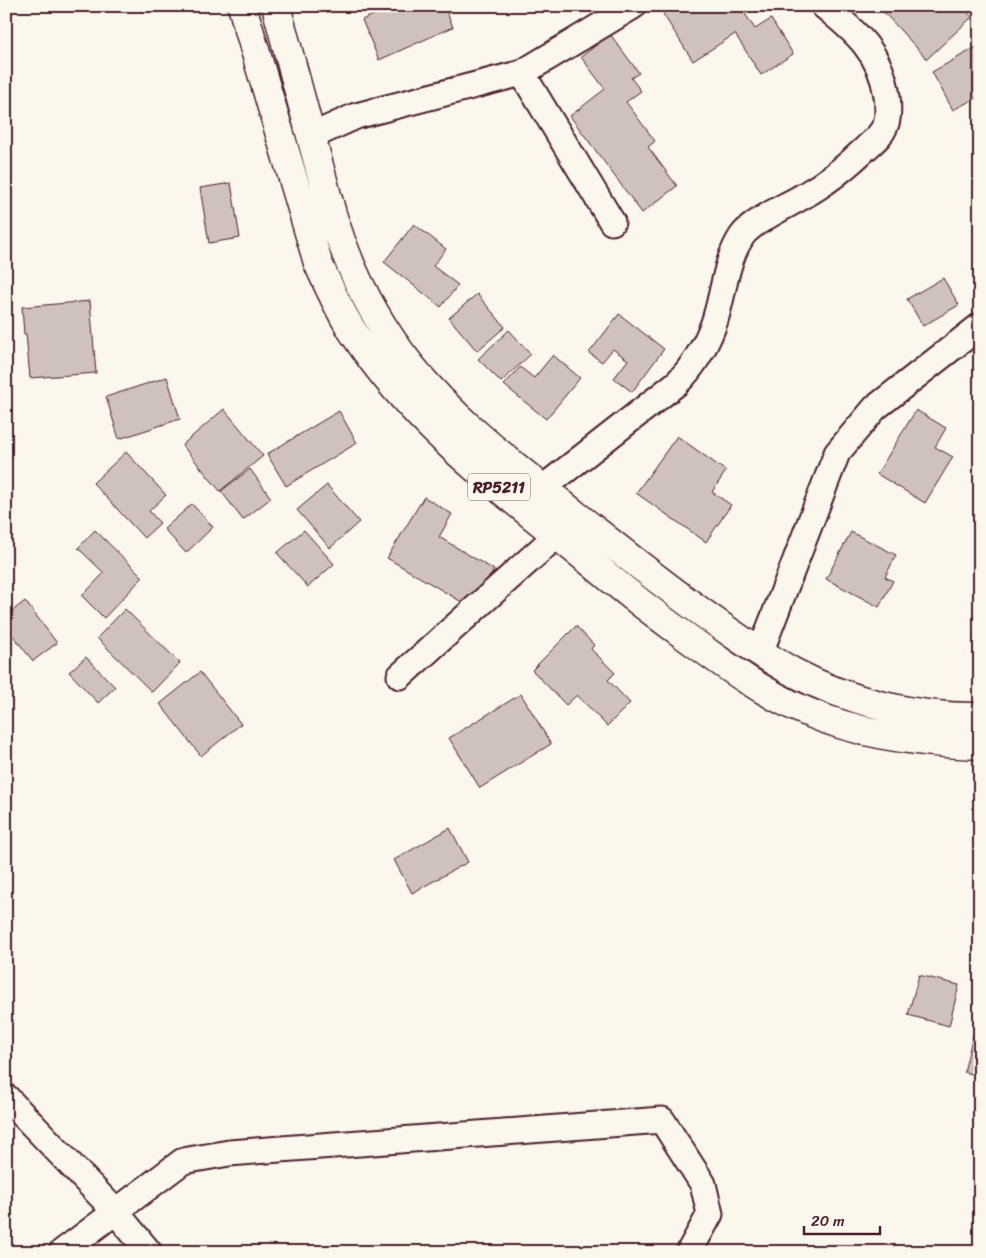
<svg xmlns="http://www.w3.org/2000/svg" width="986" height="1258" font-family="Sriracha,sans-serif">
	<rect width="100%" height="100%" fill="#fbf7ec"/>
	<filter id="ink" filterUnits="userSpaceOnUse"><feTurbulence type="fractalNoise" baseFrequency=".02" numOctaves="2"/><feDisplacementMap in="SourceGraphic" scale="10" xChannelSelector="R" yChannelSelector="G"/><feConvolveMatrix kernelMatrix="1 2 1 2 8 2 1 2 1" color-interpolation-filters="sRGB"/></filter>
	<g filter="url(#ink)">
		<!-- building -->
		<path fill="#cfc2bc" stroke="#4a1f2b" d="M 393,6 L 444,6 L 453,27 L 379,60 L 362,20 Z
			M 675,6 L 740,6 L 755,29 L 771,19 L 793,54 L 761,75 L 735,34 L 693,61 L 663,14 Z
			M 878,6 L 962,6 L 972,17 L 927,59 Z
			M 610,34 L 639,73 L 631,78 L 641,91 L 626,102 L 655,141 L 648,147 L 677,186 L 642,213 L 570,116 L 605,89 L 581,57 Z
			M 980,45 L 980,96 L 953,110 L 932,72 Z
			M 231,183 L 240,238 L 209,243 L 200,188 Z
			M 414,224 L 446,249 L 433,266 L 458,285 L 441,307 L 384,262 Z
			M 943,278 L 959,305 L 923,326 L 907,299 Z
			M 477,294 L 505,327 L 477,351 L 449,318 Z
			M 90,301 L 96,373 L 30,378 L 26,334 L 24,334 L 22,307 Z
			M 619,314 L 664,349 L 632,392 L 614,378 L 628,360 L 613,349 L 602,362 L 589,353 Z
			M 509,330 L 531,354 L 501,382 L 478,359 Z
			M 553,355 L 580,378 L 546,419 L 504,385 L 520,367 L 534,378 Z
			M 167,377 L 180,419 L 119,439 L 106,397 Z
			M 224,409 L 263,456 L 220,491 L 182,445 Z
			M 916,410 L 946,428 L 935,447 L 953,457 L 925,503 L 877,474 Z
			M 339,411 L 357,443 L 286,486 L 267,454 Z
			M 677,436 L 726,471 L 712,492 L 731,505 L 706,542 L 636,493 Z
			M 126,452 L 166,495 L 149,511 L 160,523 L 144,538 L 93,483 Z
			M 250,469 L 271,498 L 243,520 L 221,491 Z
			M 327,485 L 359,522 L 330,548 L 297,510 Z
			M 424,497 L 452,514 L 439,537 L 494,570 L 472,608 L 387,558 Z
			M 192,504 L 213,527 L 186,553 L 164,529 Z
			M 95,530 L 143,577 L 104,618 L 82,596 L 104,573 L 78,548 Z
			M 304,530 L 334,564 L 308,587 L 277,553 Z
			M 851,532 L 896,555 L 885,577 L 893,581 L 879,607 L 826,579 Z
			M 25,601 L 57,643 L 33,661 L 6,627 L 6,616 Z
			M 125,609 L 180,663 L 152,692 L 97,638 Z
			M 576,626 L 594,645 L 591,649 L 615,673 L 608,680 L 630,703 L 607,726 L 577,695 L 566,705 L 532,670 Z
			M 86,657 L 115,687 L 98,703 L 69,672 Z
			M 200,672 L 241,724 L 201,756 L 160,704 Z
			M 521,694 L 551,744 L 480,788 L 449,738 Z
			M 450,828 L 468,862 L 412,893 L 394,860 Z
			M 919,975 L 959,985 L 949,1026 L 908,1015 Z
			M 973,1035 L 980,1036 L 980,1076 L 964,1072 Z"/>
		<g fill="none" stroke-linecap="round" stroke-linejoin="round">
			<defs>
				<path id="minor" d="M 522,73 L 633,6
					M 312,136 L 356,116 L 522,73 L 612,222
					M 543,488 L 677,383 C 693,367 705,347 713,326 C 724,296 724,263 742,236 C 752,221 789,205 805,195 C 828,182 846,167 865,149 C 872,142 881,136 885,126 C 889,118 888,105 887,96 C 881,53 856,32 824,6
					M 760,653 L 837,453 L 875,408 L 980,326
					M 400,676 L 557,535
					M 6,1097 L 115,1211 L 149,1252
					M 62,1252 L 183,1161 L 229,1153 L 662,1120 L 703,1184 L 710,1214 L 689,1252"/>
				<path id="primary" d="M 242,6 L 318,263 C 329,287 340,313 355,335 C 416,429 509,496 594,565 C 627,593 661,619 696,644 C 730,669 765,694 805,711 C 859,735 920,743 980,745
					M 276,6 L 332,214 C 349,269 375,321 411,366 C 457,424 519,469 577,516 C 625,554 673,593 724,628 C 747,644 769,659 793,672 C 849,702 917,718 980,717"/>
			</defs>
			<!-- minor casing -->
			<use href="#minor" stroke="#4a1f2b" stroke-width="29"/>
			<!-- primary casing -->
			<use href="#primary" stroke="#4a1f2b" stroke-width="31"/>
			<!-- minor -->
			<use href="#minor" stroke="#fbf7ec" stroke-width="25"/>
			<!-- primary -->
			<use href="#primary" stroke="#fbf7ec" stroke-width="28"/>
		</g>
	</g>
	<g text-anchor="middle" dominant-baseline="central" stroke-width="4.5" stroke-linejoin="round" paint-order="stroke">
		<!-- shield labels -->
		<rect fill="#fbf7ec" stroke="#7f6065" stroke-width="1" x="468" y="473.5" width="62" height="27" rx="4"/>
		<g font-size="16" font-weight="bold" fill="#4a1f2b">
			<text x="499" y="487">RP5211</text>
		</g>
	</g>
	<!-- margin -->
	<rect width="986" height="1258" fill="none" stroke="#fbf7ec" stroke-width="25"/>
	<rect x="12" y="12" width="961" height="1233" fill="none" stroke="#4a1f2b" stroke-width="2" filter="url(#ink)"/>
	<!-- scale -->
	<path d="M804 1226v8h76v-8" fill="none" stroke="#4a1f2b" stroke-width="2.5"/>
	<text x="811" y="1226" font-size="15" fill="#4a1f2b" stroke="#fbf7ec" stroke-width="4" paint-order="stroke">20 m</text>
</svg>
